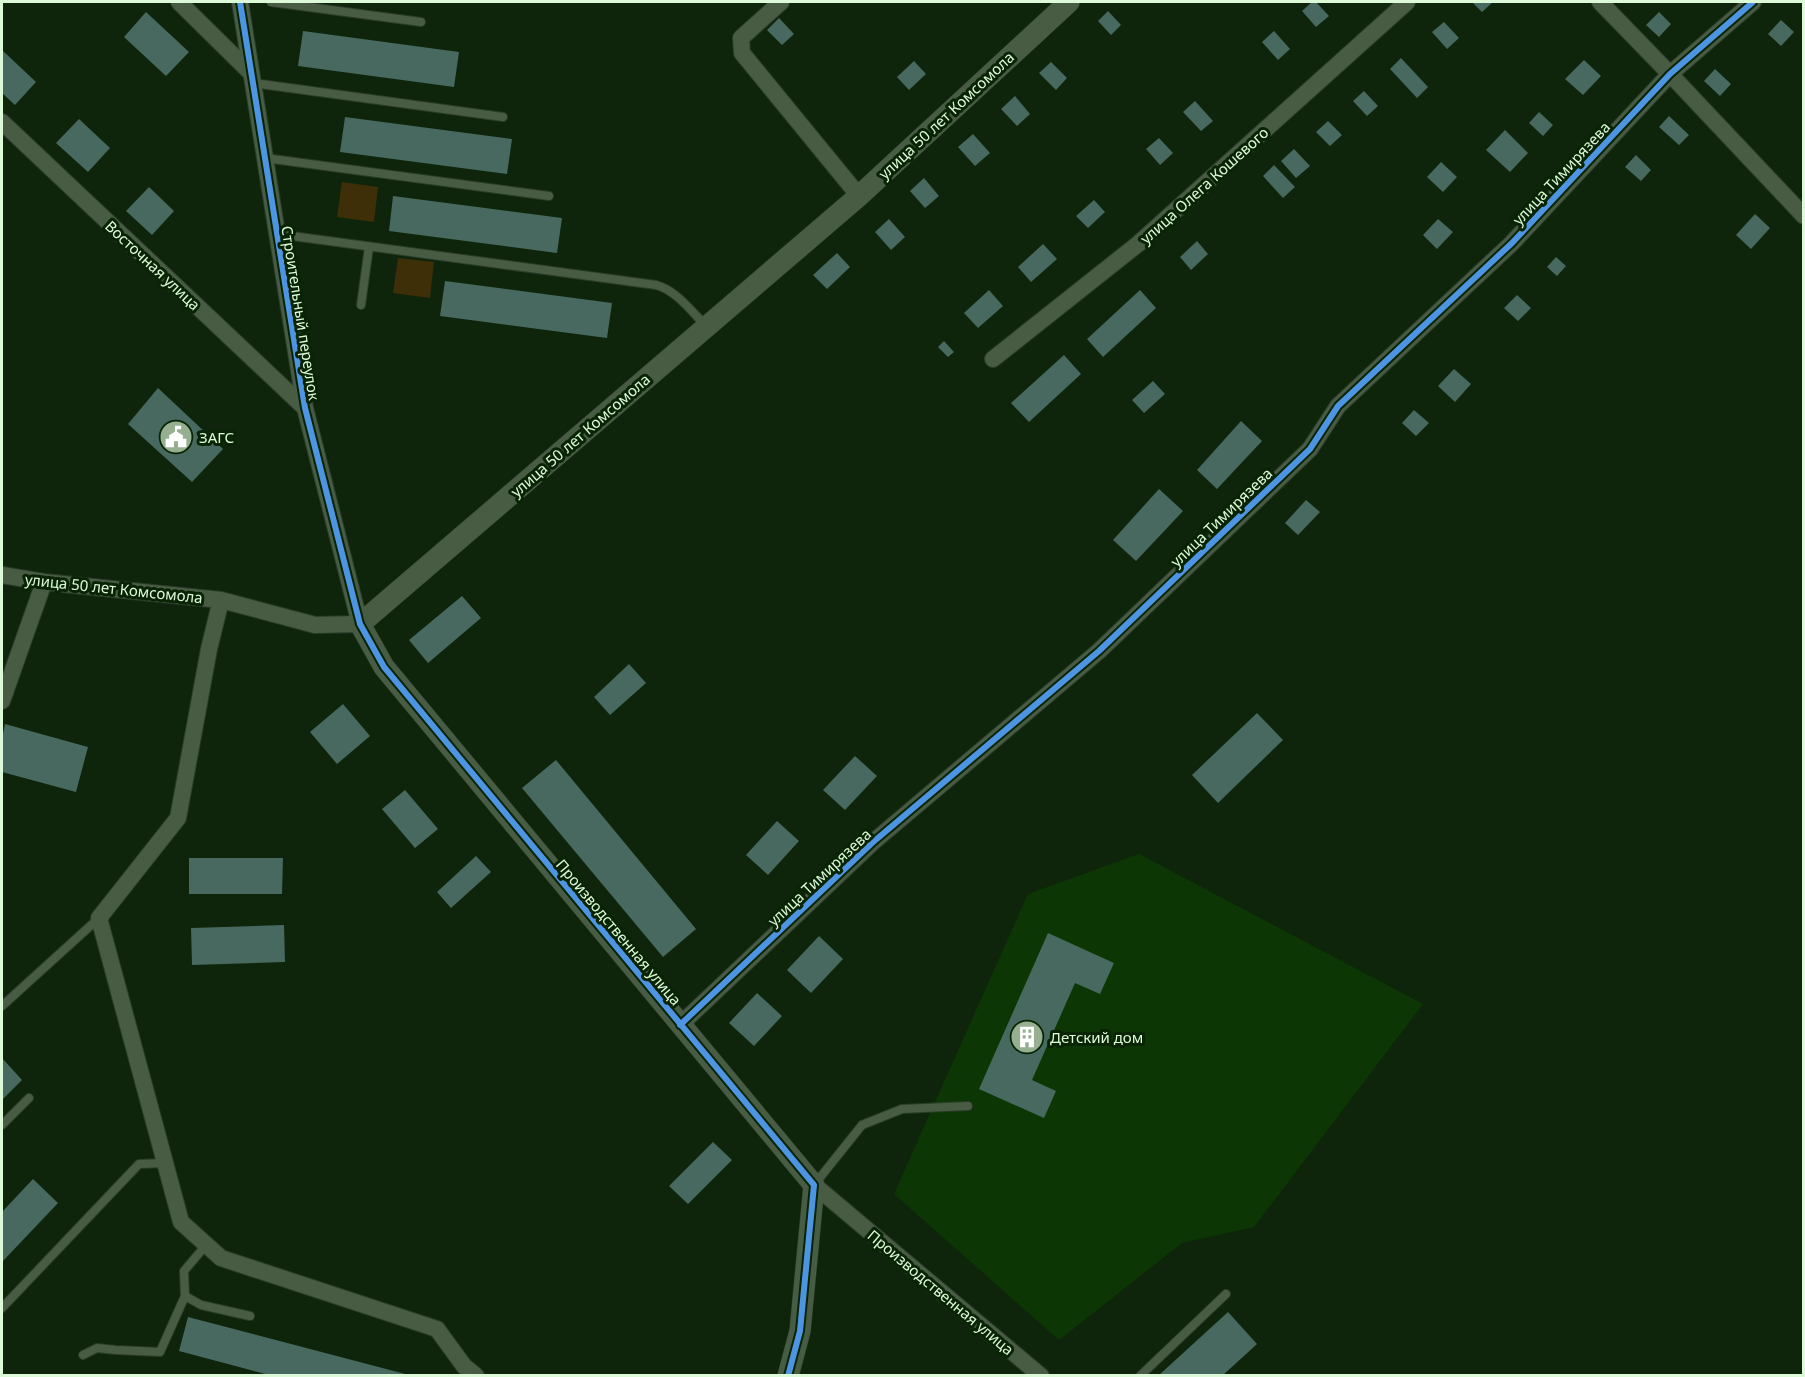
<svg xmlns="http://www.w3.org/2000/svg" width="1805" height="1377" font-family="'Noto Sans',sans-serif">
	<rect width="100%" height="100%" fill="#0e250b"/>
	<!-- built -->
	<path fill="#0c3704" d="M 1139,854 L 1423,1004 L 1254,1227 L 1182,1243 L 1059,1340 L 894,1194 L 1028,894 Z"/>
	<!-- green -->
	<path fill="#3e2f08" d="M 342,182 L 378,187 L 374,222 L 337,217 Z
		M 398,258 L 434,262 L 430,298 L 393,293 Z"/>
	<!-- building -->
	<path fill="#47695f" d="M 1312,2 L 1316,2 L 1329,16 L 1316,27 L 1302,11 Z
		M 1472,2 L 1493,2 L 1482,12 Z
		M 1108,11 L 1121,25 L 1111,35 L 1098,21 Z
		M 146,12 L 189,52 L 166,76 L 124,37 Z
		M 1659,12 L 1671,24 L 1659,37 L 1646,25 Z
		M 779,18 L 794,34 L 782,45 L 767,30 Z
		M 1781,20 L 1794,32 L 1781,46 L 1768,34 Z
		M 1444,22 L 1459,38 L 1447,49 L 1432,32 Z
		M 303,31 L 459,52 L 454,87 L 298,66 Z
		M 1274,31 L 1290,49 L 1278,60 L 1262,42 Z
		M 2,50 L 36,82 L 15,105 L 2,93 Z
		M 1401,58 L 1428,87 L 1417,98 L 1390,69 Z
		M 1584,60 L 1601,76 L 1583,95 L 1565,79 Z
		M 914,61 L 926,74 L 909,90 L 897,77 Z
		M 1051,62 L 1067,78 L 1056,90 L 1039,73 Z
		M 1715,69 L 1731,84 L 1720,96 L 1704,81 Z
		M 1364,91 L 1378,106 L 1367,116 L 1353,101 Z
		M 1015,96 L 1030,114 L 1017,126 L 1001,109 Z
		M 1195,101 L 1213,121 L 1201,131 L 1183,112 Z
		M 1539,112 L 1553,125 L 1543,136 L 1529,123 Z
		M 1669,116 L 1689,135 L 1679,145 L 1659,127 Z
		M 345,117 L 512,139 L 507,174 L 340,152 Z
		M 79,119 L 110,148 L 88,172 L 56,143 Z
		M 1328,121 L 1342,135 L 1330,146 L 1316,132 Z
		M 1505,130 L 1528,153 L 1510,172 L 1486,150 Z
		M 973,134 L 990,153 L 975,166 L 958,147 Z
		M 1159,138 L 1173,153 L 1160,165 L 1146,149 Z
		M 1294,149 L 1310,166 L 1296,178 L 1281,161 Z
		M 1636,155 L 1651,170 L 1641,181 L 1625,167 Z
		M 1441,162 L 1457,177 L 1443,192 L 1427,177 Z
		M 1274,165 L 1295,187 L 1283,198 L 1263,176 Z
		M 924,178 L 939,196 L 925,208 L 910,191 Z
		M 149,187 L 174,211 L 152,235 L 126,211 Z
		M 393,196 L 562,218 L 557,253 L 389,231 Z
		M 1094,200 L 1105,212 L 1088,228 L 1076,216 Z
		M 1755,214 L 1770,228 L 1751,249 L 1736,235 Z
		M 889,219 L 905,237 L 891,250 L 875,232 Z
		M 1438,219 L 1453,232 L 1437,249 L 1423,235 Z
		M 1197,241 L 1208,254 L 1191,270 L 1180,257 Z
		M 1043,244 L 1057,259 L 1031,282 L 1018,267 Z
		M 837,253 L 850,267 L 827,289 L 813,275 Z
		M 1556,257 L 1566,266 L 1557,276 L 1547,267 Z
		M 445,281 L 612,303 L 607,338 L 440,316 Z
		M 989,290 L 1003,306 L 978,328 L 964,313 Z
		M 1140,290 L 1156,308 L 1103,357 L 1087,339 Z
		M 1517,295 L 1531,308 L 1518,321 L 1504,308 Z
		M 944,341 L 954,352 L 948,357 L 938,347 Z
		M 1064,355 L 1081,374 L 1029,422 L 1011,403 Z
		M 1454,369 L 1471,384 L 1455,402 L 1438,386 Z
		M 1153,381 L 1165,394 L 1144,413 L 1132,400 Z
		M 158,388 L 223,449 L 192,482 L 128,424 Z
		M 1414,410 L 1429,423 L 1416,436 L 1402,423 Z
		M 1241,421 L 1262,441 L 1217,489 L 1197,470 Z
		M 1159,489 L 1183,511 L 1136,561 L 1113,540 Z
		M 1306,500 L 1320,512 L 1298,535 L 1285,523 Z
		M 462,596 L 481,618 L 428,663 L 409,640 Z
		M 629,664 L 646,683 L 610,715 L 594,697 Z
		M 343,704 L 370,736 L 337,764 L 310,732 Z
		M 1257,713 L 1283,740 L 1218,803 L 1192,775 Z
		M 5,724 L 88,747 L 76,792 L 2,772 L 2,739 Z
		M 855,756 L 877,776 L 845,810 L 823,790 Z
		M 556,760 L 696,929 L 663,957 L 522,788 Z
		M 405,790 L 438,829 L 415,848 L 382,809 Z
		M 777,821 L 799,841 L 768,875 L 746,855 Z
		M 476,856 L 491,872 L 451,908 L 437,892 Z
		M 189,858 L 283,858 L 282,894 L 189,894 Z
		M 284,925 L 285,962 L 192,965 L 191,928 Z
		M 1048,933 L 1114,963 L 1100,994 L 1075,983 L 1032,1080 L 1056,1091 L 1044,1118 L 979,1089 Z
		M 819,936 L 843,959 L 811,993 L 787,970 Z
		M 757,993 L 782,1016 L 754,1046 L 729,1023 Z
		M 2,1058 L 22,1080 L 2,1100 Z
		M 713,1142 L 732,1160 L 688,1204 L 669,1186 Z
		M 33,1179 L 58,1203 L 3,1261 L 2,1212 Z
		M 1228,1312 L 1257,1344 L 1222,1376 L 1158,1376 Z
		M 188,1317 L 409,1375 L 409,1376 L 273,1376 L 179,1351 Z"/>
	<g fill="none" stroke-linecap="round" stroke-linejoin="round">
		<defs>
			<path id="service" d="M 271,2 L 421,22
				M 253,83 L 503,117
				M 265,158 L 549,196
				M 277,234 L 656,285 C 676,290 692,312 707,327
				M 361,305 L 369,247
				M 2,1006 L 99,918
				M 2,1125 L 29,1098
				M 814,1185 L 862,1125 L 902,1109 L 968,1106
				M 206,1245 L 184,1271 L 185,1296 L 201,1305 L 250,1316
				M 2,1308 L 139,1164 L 165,1163
				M 83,1355 L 97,1348 L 116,1350 L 160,1352 L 185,1296
				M 1140,1376 L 1226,1294"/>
			<path id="minor" d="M 179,2 L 250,72
				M 781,2 L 741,38 L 742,53 L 859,196
				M 1600,2 L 1670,74 L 1804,216
				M 2,122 L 305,408
				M 993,359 L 1138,244 L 1407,2
				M 2,575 L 44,582 L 221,600 L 315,625 L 360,624 L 305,408 L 240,2
				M 221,600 L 209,649 L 178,818 L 99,918 L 181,1222 L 221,1258 L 437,1329 L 464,1366 L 476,1376
				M 2,701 L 44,582
				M 680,1025 L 872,843 L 1099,651 L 1310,449 L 1338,406 L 1512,243 L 1670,74 L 1753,2
				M 814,1185 L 1041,1376"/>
			<path id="tertiary" d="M 788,1376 L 800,1331 L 814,1185 L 384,667 L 360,624 L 859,196 L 1069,2"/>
		</defs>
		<!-- service casing -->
		<use href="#service" stroke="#2c3c2a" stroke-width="10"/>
		<!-- minor casing -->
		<use href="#minor" stroke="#2c3c2a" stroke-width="18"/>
		<!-- tertiary casing -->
		<use href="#tertiary" stroke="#2c3c2a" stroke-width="22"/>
		<!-- service -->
		<use href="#service" stroke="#485c44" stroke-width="8"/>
		<!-- minor -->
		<use href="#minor" stroke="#485c44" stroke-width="16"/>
		<!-- tertiary -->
		<use href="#tertiary" stroke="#485c44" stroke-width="21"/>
		<defs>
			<path id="cycleway" d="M 240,2 L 305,408 L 360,624 L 384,667 L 814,1185 L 800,1331 L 788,1376
				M 680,1025 L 872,843 L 1099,651 L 1310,449 L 1338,406 L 1512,243 L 1670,74 L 1753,2"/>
		</defs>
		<!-- cycleway casing -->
		<use href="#cycleway" stroke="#082404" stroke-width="10"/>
		<!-- cycleway -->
		<use href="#cycleway" stroke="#4d94e3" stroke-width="6"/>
	</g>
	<!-- icons -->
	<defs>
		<symbol id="civic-disc" viewBox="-11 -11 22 22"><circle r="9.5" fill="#95af90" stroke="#082404"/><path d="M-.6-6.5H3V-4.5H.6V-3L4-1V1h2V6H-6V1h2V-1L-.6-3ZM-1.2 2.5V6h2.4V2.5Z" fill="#fff"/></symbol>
		<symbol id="building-disc" viewBox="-11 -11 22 22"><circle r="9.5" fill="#95af90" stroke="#082404"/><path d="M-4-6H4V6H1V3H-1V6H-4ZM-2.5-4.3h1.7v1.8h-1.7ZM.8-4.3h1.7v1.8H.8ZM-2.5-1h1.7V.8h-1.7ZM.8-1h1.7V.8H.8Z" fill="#fff"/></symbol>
	</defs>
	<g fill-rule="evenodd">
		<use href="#civic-disc" x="157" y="418" width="38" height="38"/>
		<use href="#building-disc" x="1008" y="1018" width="38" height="38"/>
	</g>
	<g text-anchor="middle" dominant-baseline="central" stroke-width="6" stroke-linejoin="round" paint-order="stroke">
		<!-- street labels -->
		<g font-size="15" fill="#ddfad8" stroke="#082404">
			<text transform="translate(946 115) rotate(-43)">улица 50 лет Комсомола</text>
			<text transform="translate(1561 173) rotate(-47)">улица Тимирязева</text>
			<text transform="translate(1204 185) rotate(-42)">улица Олега Кошевого</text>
			<text transform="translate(153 265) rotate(43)">Восточная улица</text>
			<text transform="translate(301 313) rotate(81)">Строительный переулок</text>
			<text transform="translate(580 435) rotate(-41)">улица 50 лет Комсомола</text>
			<text transform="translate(1221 517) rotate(-44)">улица Тимирязева</text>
			<text transform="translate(114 588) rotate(6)">улица 50 лет Комсомола</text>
			<text transform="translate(819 877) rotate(-43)">улица Тимирязева</text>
			<text transform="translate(619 932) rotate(50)">Производственная улица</text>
			<text transform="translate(941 1292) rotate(40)">Производственная улица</text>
		</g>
		<!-- poi labels -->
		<g font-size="15" fill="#ddfad8" stroke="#082404" text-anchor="start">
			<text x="199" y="437">ЗАГС</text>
			<text x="1050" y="1037">Детский дом</text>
		</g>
	</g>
	<!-- border -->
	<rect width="1805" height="1377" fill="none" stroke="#ddfad8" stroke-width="6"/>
</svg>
